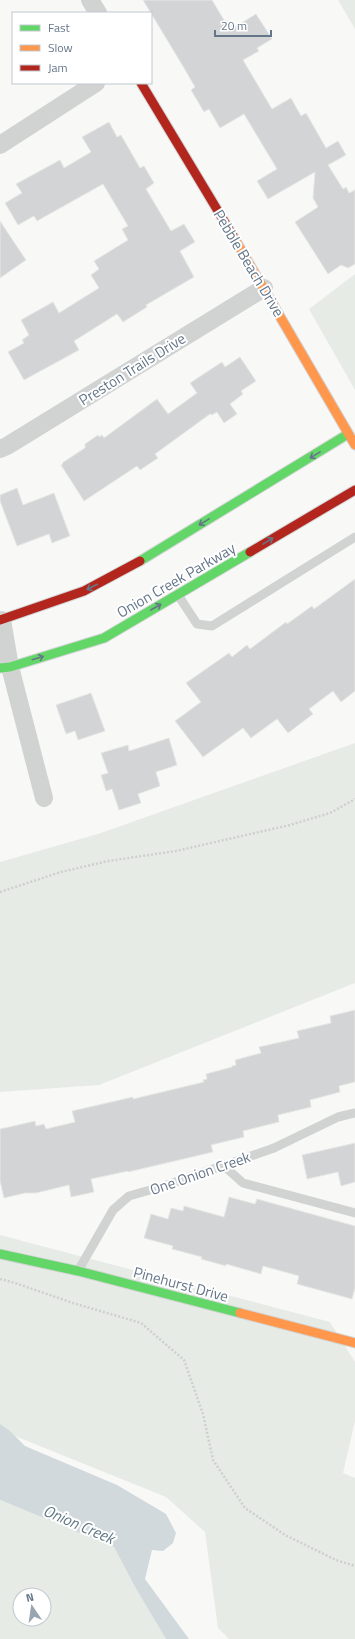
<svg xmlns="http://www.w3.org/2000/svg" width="355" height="1639" font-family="'Titillium Web',sans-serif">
	<rect width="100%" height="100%" fill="#f8f8f7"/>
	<!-- green -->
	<path fill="#e7ebe5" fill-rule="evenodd" d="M 338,0 L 355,0 L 355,29 Z
		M 355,274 L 355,390 L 309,309 Z
		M 355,743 L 355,983 L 99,1085 L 0,1092 L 0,862 L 101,833 Z
		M 0,1235 L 330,1322 L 355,1362 L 355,1421 L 343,1473 L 355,1478 L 355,1639 L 229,1639 L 218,1628 L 205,1532 L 166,1497 L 0,1430 Z
		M 0,1500 L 114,1547 L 135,1587 L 166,1639 L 0,1639 ZM 20,1595 L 44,1595 L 44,1619 L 20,1619 Z"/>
	<!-- water -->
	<path fill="#d2d9dc" d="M 0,1424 L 10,1431 L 25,1446 L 117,1485 L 166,1514 L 176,1533 L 173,1543 L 163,1551 L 152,1550 L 145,1579 L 189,1639 L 166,1639 L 135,1587 L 114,1547 L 0,1500 Z"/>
	<!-- building -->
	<path fill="#d3d4d5" stroke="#e7e7e6" d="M 143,0 L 212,0 L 230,30 L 256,14 L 272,39 L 257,48 L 259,51 L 243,60 L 272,109 L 291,98 L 301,116 L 306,113 L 326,148 L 338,141 L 346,155 L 328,165 L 343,189 L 346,187 L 349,193 L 355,190 L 355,264 L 348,268 L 341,265 L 328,274 L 295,222 L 318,207 L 313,198 L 315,172 L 268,199 L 257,181 L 277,169 L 244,114 L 220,128 L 209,109 L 204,112 L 191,90 L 195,87 L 184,68 Z
		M 109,122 L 117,137 L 121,135 L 140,168 L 144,166 L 154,183 L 146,189 L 171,231 L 184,224 L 195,242 L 180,251 L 194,277 L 146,305 L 147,307 L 123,322 L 117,314 L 74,341 L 79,350 L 24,380 L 8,352 L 24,343 L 22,340 L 29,335 L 21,320 L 53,302 L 59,313 L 99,288 L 91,275 L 99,269 L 94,261 L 128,240 L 122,229 L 128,226 L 103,184 L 37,221 L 34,216 L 18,225 L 5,203 L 22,193 L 16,184 L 60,160 L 64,168 L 91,152 L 82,137 Z
		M 0,221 L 26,260 L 0,278 Z
		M 240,357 L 256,381 L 241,391 L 243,394 L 230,404 L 237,414 L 224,423 L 217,412 L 212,415 L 210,414 L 155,454 L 158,458 L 140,470 L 137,466 L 84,501 L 61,465 L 63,464 L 62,463 L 85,448 L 85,444 L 98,435 L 99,437 L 102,435 L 104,438 L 157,399 L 168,414 L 197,393 L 190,383 L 222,362 L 225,367 Z
		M 17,488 L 23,505 L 54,493 L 70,536 L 52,543 L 49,534 L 17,546 L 0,501 L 0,495 Z
		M 355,579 L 355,691 L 341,702 L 333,691 L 309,709 L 313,714 L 288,733 L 277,719 L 251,738 L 243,728 L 203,757 L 175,721 L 201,702 L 186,683 L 229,653 L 232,657 L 247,645 L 250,649 L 286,622 L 287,624 L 312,606 L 314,609 Z
		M 91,693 L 105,731 L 78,740 L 75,731 L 66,734 L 56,705 Z
		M 169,738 L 177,765 L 156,772 L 160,786 L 138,794 L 141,803 L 119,810 L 112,789 L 106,791 L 101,775 L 108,773 L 101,753 L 128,745 L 129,751 Z
		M 355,1010 L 355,1082 L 339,1086 L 340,1092 L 310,1100 L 311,1107 L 278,1115 L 279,1122 L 243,1131 L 244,1137 L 211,1145 L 213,1152 L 128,1172 L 128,1171 L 91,1179 L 94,1192 L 71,1197 L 69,1185 L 36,1193 L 25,1193 L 4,1198 L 0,1181 L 0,1129 L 35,1121 L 36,1126 L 44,1124 L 46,1129 L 75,1122 L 72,1111 L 133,1097 L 133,1099 L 204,1082 L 203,1080 L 207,1079 L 206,1074 L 232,1067 L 232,1066 L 236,1065 L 235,1060 L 261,1053 L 259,1047 L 299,1038 L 297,1031 L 331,1023 L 330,1016 Z
		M 355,1143 L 355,1182 L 341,1186 L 338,1172 L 307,1179 L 302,1155 Z
		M 229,1197 L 255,1204 L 257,1199 L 355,1226 L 355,1288 L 352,1299 L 297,1284 L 299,1276 L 263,1266 L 261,1274 L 226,1264 L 226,1266 L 201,1259 L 202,1257 L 172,1249 L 173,1246 L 144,1238 L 151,1214 L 168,1219 L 171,1208 L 183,1211 L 184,1206 L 224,1217 Z"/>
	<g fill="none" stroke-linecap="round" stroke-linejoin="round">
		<defs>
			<path id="fast" d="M 140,561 L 348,434
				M 0,668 L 10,667 L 104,638 L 250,552
				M 0,1254 L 78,1271 L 240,1313"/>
			<path id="slow" d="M 233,236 L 355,445
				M 240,1313 L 355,1343"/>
			<path id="jam" d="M 141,83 L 233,236
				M 250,552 L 355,490
				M 0,620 L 84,591 L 140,561"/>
		</defs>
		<!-- fast casing -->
		<use href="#fast" stroke="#d3d5d6" stroke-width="11"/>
		<!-- slow casing -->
		<use href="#slow" stroke="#d3d5d6" stroke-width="11"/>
		<!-- jam casing -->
		<use href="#jam" stroke="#d3d5d6" stroke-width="11"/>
		<!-- path -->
		<path stroke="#cecfd0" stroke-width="2.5" stroke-dasharray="2 2" stroke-linecap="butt" d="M 0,892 L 61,872 L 108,861 L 176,851 L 290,825 L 330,813 L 355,799
			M 0,1279 L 15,1283 L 73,1303 L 141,1323 L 184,1360 L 203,1414 L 213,1460 L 245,1508 L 285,1535 L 336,1560 L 355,1566"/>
		<!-- lane -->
		<path stroke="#d1d3d3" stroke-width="9" d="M 178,595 L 197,624 L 212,626 L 355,537
			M 224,1166 L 243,1183 L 355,1213
			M 78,1271 L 113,1210 L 129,1196 L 164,1186 L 274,1148 L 338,1117 L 355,1113"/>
		<!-- street -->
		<path stroke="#d1d3d3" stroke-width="18" d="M 90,0 L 98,13
			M 0,145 L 96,83
			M 0,449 L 7,446 L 264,288
			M 2,620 L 10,667 L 44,798"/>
		<!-- fast -->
		<use href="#fast" stroke="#63d668" stroke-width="9"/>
		<!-- slow -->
		<use href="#slow" stroke="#ff974d" stroke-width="9"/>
		<!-- jam -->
		<use href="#jam" stroke="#b3261e" stroke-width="9"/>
	</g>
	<!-- one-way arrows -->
	<defs><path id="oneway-shaft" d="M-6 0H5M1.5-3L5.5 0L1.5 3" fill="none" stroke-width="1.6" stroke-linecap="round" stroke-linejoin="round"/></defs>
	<g stroke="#657689">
		<use href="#oneway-shaft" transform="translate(315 455) rotate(149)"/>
		<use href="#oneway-shaft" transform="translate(204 522) rotate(149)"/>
		<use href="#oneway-shaft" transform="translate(268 541) rotate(-31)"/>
		<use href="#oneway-shaft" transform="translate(92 587) rotate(153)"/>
		<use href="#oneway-shaft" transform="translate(156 607) rotate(-30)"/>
		<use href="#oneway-shaft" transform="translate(38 658) rotate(-17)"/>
	</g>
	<g text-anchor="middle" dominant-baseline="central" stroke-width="4" stroke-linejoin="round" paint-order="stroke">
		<!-- street labels -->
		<g font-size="15" fill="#657689" stroke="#fff">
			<text transform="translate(249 263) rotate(59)">Pebble Beach Drive</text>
			<text transform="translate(132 369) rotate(-32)">Preston Trails Drive</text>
			<text transform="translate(176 580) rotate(-30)">Onion Creek Parkway</text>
			<text transform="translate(200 1173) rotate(-19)">One Onion Creek</text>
			<text transform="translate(181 1284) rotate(15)">Pinehurst Drive</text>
		</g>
		<!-- water labels -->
		<g font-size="16" font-style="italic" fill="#617884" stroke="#fff">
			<text transform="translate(79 1524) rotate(23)">Onion Creek</text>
		</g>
	</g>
	<!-- legend -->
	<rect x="12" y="12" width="140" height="72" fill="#ffffff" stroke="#c1c8d0"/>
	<rect x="20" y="25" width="20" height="6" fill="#63d668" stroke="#c1c8d0"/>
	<text x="48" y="32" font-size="12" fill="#657689">Fast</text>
	<rect x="20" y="45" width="20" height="6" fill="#ff974d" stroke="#c1c8d0"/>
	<text x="48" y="52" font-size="12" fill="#657689">Slow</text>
	<rect x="20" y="65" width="20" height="6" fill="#b3261e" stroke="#c1c8d0"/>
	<text x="48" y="72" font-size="12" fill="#657689">Jam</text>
	<!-- north arrow -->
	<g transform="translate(32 1607) rotate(347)"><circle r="19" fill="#ffffff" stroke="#c1c8d0"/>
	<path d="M0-3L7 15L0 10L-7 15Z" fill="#98a4b0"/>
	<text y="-6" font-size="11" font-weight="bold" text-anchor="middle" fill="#657689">N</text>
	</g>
	<!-- scale -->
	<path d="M215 30v6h56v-6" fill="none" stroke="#657689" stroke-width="2"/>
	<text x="221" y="30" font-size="12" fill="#657689" stroke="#ffffff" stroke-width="3" paint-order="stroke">20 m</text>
</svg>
